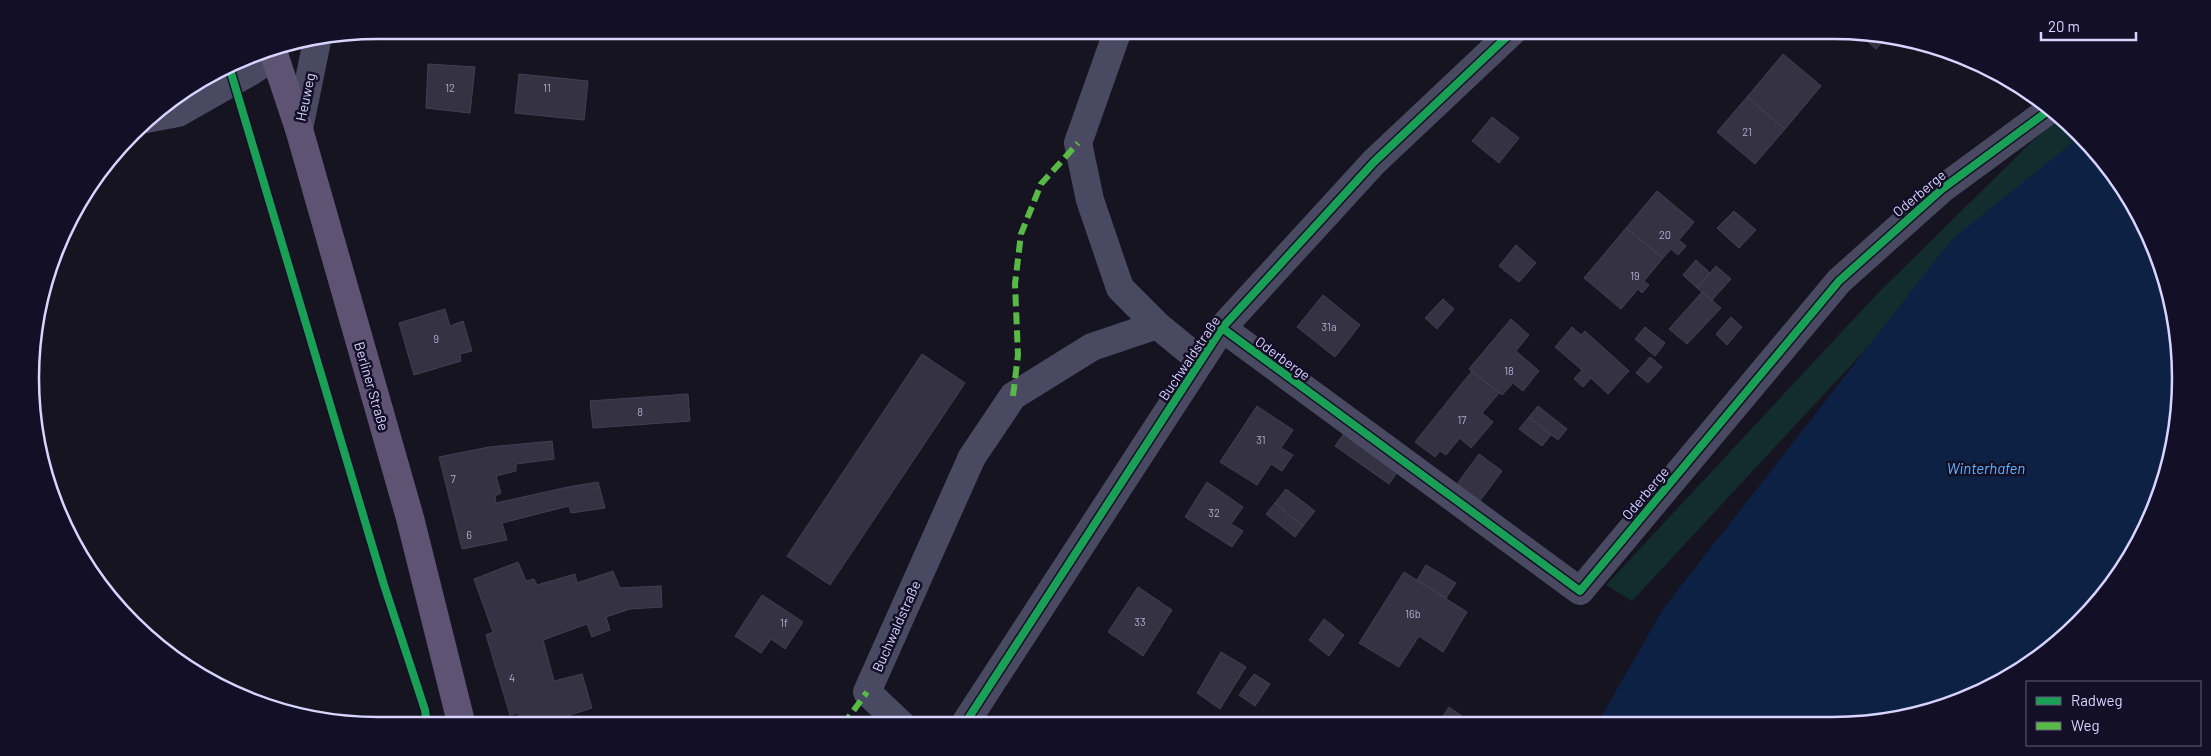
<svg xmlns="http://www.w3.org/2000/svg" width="2211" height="756" font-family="Barlow,sans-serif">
	<rect width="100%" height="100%" fill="#161421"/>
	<!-- green -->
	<path fill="#132c2d" d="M 2059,115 L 2084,138 L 1983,223 L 1632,601 L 1606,585 L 1878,293 Z"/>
	<!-- water -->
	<path fill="#0d2144" d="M 2081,136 L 2094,148 L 2134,204 L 2162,266 L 2178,332 L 2180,400 L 2169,468 L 2134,552 L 2069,632 L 2051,646 L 1966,699 L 1878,723 L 1597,724 L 1663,609 L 1952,239 Z"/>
	<!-- building -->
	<path fill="#343243" stroke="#433f54" d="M 1858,33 L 1887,37 L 1876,49 Z
		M 1783,54 L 1821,86 L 1785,129 L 1747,97 Z
		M 428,64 L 475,67 L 470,113 L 426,108 Z
		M 519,74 L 588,81 L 584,120 L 515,113 Z
		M 1747,97 L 1785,129 L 1755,164 L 1717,132 Z
		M 1492,117 L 1519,138 L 1499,163 L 1472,141 Z
		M 1657,191 L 1694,222 L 1679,240 L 1686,246 L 1678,255 L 1671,249 L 1663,258 L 1626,228 Z
		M 1734,211 L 1756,230 L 1739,248 L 1717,228 Z
		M 1626,228 L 1663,258 L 1644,281 L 1649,285 L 1642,293 L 1638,289 L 1621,309 L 1584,278 Z
		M 1516,245 L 1536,263 L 1519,282 L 1499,266 Z
		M 1696,260 L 1710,273 L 1697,288 L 1683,275 Z
		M 1716,266 L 1731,279 L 1712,300 L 1697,288 Z
		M 1702,292 L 1721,308 L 1687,344 L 1669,329 Z
		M 1323,295 L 1360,325 L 1335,357 L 1297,327 Z
		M 1443,299 L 1454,309 L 1437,329 L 1425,318 Z
		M 445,309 L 450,326 L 463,321 L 472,351 L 460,354 L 461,361 L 414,375 L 399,323 Z
		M 1731,317 L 1742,327 L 1727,345 L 1716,334 Z
		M 1511,319 L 1529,335 L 1516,351 L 1539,371 L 1523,391 L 1513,383 L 1502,395 L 1469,369 Z
		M 1572,327 L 1581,335 L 1585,331 L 1629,371 L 1608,394 L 1591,378 L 1583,387 L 1574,379 L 1582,370 L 1555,347 Z
		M 1645,327 L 1665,343 L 1655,356 L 1635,339 Z
		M 922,354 L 965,383 L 830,585 L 787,556 Z
		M 1650,357 L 1662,367 L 1648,383 L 1636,373 Z
		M 1472,371 L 1499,393 L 1482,413 L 1493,422 L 1471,448 L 1460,438 L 1446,455 L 1440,451 L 1435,457 L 1415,442 Z
		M 688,394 L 690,421 L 593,428 L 590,401 Z
		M 1257,406 L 1293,430 L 1281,448 L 1293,455 L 1282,471 L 1271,464 L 1257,485 L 1220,462 Z
		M 1538,406 L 1567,429 L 1558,440 L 1529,417 Z
		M 1529,417 L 1551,435 L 1542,446 L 1519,429 Z
		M 1345,432 L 1398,471 L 1389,484 L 1335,446 Z
		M 552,441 L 554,459 L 516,464 L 516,471 L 496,476 L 501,493 L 495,496 L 496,503 L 568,487 L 598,482 L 605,508 L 571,513 L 569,506 L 502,523 L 507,540 L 462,549 L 439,457 L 489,447 Z
		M 1479,454 L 1502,471 L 1477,505 L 1454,488 Z
		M 1207,482 L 1243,507 L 1231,524 L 1243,531 L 1232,547 L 1185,517 Z
		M 1286,489 L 1315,511 L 1303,526 L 1275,503 Z
		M 1275,503 L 1303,526 L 1295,537 L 1266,514 Z
		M 518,562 L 526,581 L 534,579 L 537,585 L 575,574 L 577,583 L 613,571 L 620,588 L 661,586 L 662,607 L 630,609 L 606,617 L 610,630 L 592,637 L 587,624 L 543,640 L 554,681 L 582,674 L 592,708 L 536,726 L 521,726 L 518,713 L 510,715 L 486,635 L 493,632 L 474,579 Z
		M 1426,565 L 1456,583 L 1446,598 L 1417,580 Z
		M 1404,572 L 1467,612 L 1443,652 L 1419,636 L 1399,667 L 1359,643 Z
		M 1138,587 L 1172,610 L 1143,656 L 1108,632 Z
		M 762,595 L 803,622 L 785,649 L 771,639 L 761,653 L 735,636 Z
		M 1324,619 L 1344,635 L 1329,656 L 1309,640 Z
		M 1221,652 L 1246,667 L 1220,709 L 1197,693 Z
		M 1254,674 L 1270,684 L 1255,706 L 1239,695 Z
		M 1449,707 L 1473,724 L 1438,724 Z"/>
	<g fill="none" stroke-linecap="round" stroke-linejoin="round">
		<!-- minor -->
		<path stroke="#4a4962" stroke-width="28" d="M 1118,30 L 1078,143 L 1090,200 L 1120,288 L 1157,325 L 1201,361
			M 146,119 L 178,113 L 252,71 L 274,56
			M 299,129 L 318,36
			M 1222,328 L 1580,591 L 1839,281 L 1942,189 L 2052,108
			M 902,725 L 867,692 L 972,457 L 1013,396 L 1092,347 L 1157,325
			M 964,725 L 1222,328 L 1374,162 L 1514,30"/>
		<!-- major -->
		<path stroke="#5e5373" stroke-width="28" d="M 272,48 L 299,129 L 410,518 L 462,726"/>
		<!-- quiet -->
		<path stroke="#58b947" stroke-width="6" stroke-dasharray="12 6" stroke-linecap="butt" d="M 1013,396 L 1018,355 L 1015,284 L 1021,234 L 1041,184 L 1078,143
			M 843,725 L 867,692"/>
		<defs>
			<path id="cycleway" d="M 229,66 L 384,585 L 425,710 L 427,726
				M 1222,328 L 1580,591 L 1839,281 L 1942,189 L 2052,108
				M 964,725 L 1222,328 L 1374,162 L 1514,30"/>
		</defs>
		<!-- cycleway casing -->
		<use href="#cycleway" stroke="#130f26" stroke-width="11"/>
		<!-- cycleway -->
		<use href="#cycleway" stroke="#1a9f57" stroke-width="8"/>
	</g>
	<g text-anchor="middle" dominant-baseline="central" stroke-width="5" stroke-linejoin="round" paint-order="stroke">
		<!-- number labels -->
		<g font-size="11" fill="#b0acd0">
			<text x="450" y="87">12</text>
			<text x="547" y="87">11</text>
			<text x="1747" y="131">21</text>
			<text x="1665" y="234">20</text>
			<text x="1635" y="275">19</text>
			<text x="1329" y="326">31a</text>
			<text x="436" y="338">9</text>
			<text x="1509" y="370">18</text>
			<text x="640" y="411">8</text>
			<text x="1462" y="419">17</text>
			<text x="1261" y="439">31</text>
			<text x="453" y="478">7</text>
			<text x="1214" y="512">32</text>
			<text x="469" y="534">6</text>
			<text x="1413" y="613">16b</text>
			<text x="1140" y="621">33</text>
			<text x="784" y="622">1f</text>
			<text x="512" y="677">4</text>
		</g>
		<!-- street labels -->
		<g font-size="14" fill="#d9d4ff" stroke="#130f26">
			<text transform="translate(305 97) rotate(-78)">Heuweg</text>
			<text transform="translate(1919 193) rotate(-40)">Oderberge</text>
			<text transform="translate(1189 358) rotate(-56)">Buchwaldstraße</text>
			<text transform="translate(1283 358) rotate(36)">Oderberge</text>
			<text transform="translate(372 386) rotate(74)">Berliner Straße</text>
			<text transform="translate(1645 493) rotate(-50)">Oderberge</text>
			<text transform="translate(896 626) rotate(-66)">Buchwaldstraße</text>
		</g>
		<!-- water labels -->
		<g font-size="15" font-style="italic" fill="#62b6ff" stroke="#130f26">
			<text x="1986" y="468">Winterhafen</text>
		</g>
	</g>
	<!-- crop -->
	<path d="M0 0H2211V756H0ZM378 39H1833A339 339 0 0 1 2172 378V378A339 339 0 0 1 1833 717H378A339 339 0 0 1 39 378V378A339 339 0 0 1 378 39Z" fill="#130f26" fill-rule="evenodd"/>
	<path fill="none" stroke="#d9d4ff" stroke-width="2.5" d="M378 39H1833A339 339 0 0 1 2172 378V378A339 339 0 0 1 1833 717H378A339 339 0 0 1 39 378V378A339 339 0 0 1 378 39Z"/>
	<!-- legend -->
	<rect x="2026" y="681" width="175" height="65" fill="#130f26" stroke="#625e7d"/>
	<rect x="2036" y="697" width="25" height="8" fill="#1a9f57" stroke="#625e7d"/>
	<text x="2071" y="706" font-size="15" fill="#d9d4ff">Radweg</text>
	<rect x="2036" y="722" width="25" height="8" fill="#58b947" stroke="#625e7d"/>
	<text x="2071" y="731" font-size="15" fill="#d9d4ff">Weg</text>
	<!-- scale -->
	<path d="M2041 32v8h95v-8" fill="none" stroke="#d9d4ff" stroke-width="2.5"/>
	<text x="2048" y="32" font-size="15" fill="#d9d4ff" stroke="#130f26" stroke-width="4" paint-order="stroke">20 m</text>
</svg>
